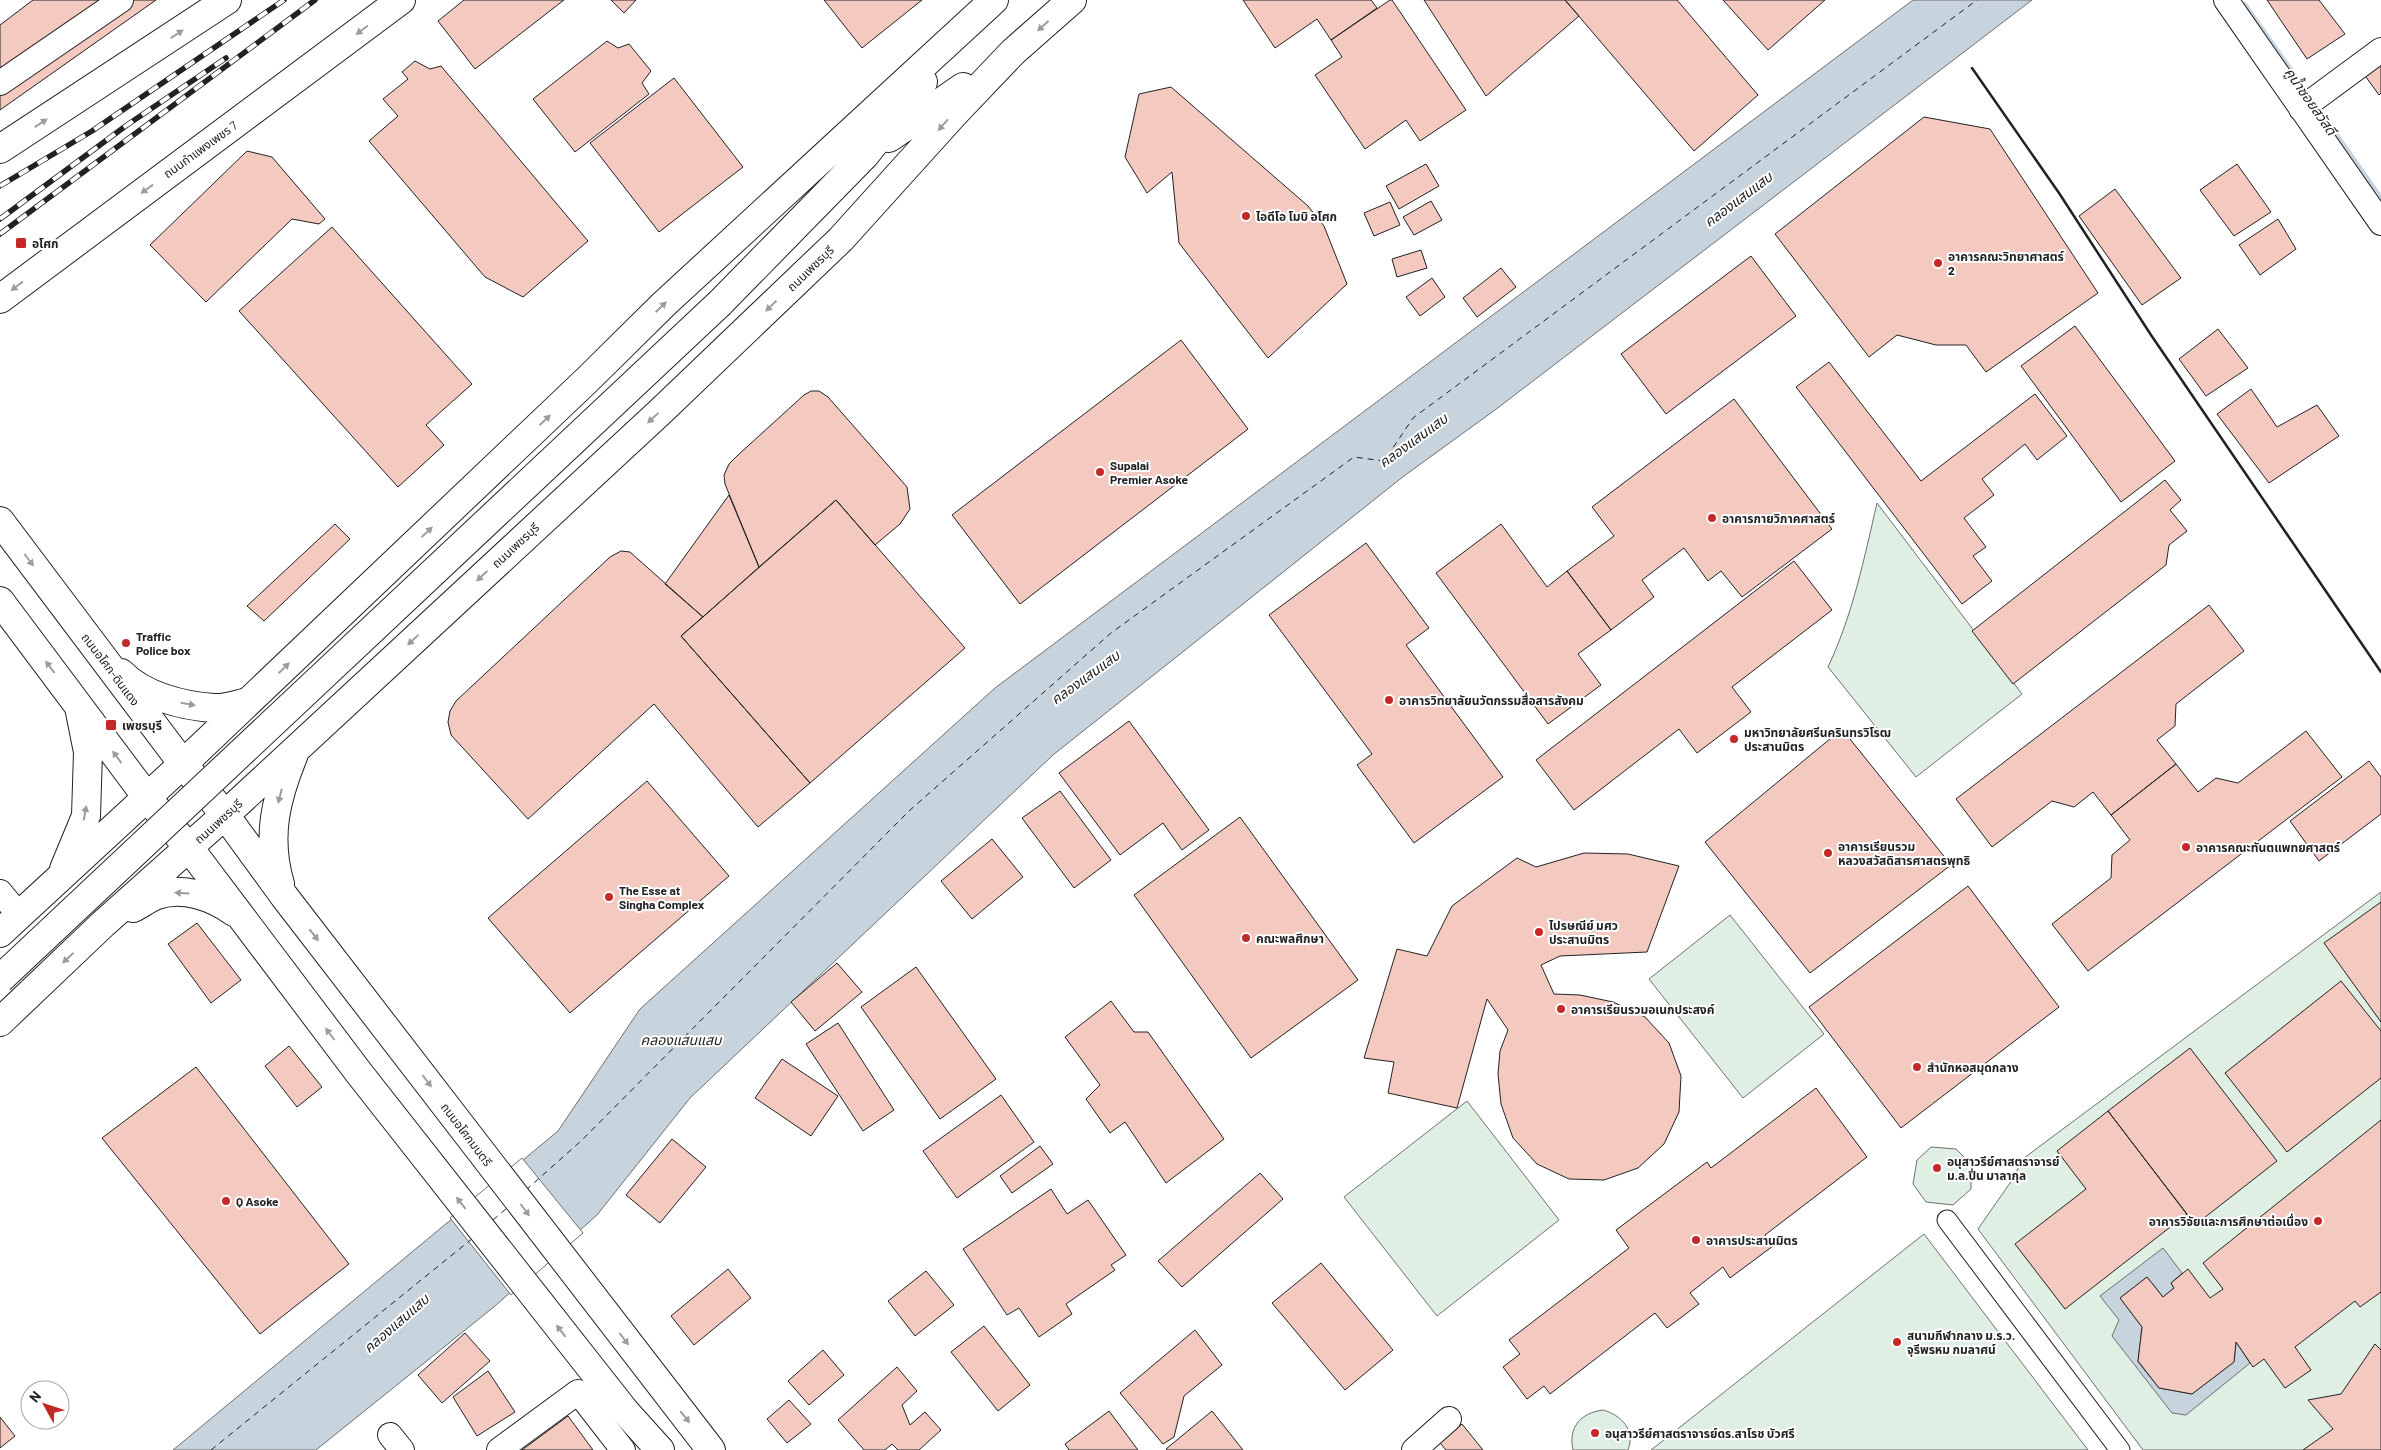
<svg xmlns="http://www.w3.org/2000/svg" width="2381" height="1450" font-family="Barlow,'Noto Sans Thai',sans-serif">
	<rect width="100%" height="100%" fill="#fff"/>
	<!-- green -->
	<path fill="#e0efe3" stroke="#6f6f6f" d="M 1877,503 L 2022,694 L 1916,777 L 1828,667 C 1853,614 1864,559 1877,503 Z
		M 2381,892 L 2381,1450 L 2143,1450 L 1978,1229 L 2010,1183 L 2024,1158 Z
		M 1730,915 L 1824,1034 L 1743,1098 L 1649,979 Z
		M 1467,1101 L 1559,1220 L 1437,1316 L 1344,1197 Z
		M 1931,1147 L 1956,1149 L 1971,1164 L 1971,1189 L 1953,1205 L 1926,1202 L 1913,1184 L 1917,1160 Z
		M 1924,1234 L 2088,1450 L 1651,1450 Z
		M 1603,1410 C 1621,1415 1636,1430 1628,1450 L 1573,1450 C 1568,1428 1580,1413 1603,1410 Z"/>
	<!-- water -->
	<path fill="#c7d3dd" stroke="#6f6f6f" d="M 1913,0 L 2032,0 L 1495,410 L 1404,476 L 1053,755 L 690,1098 L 597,1215 L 495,1306 L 316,1450 L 173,1450 L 558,1131 L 640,1009 L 995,688 Z
		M 2163,1248 L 2182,1273 L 2171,1283 L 2174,1288 L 2163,1297 L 2147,1277 L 2120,1298 L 2142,1327 L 2138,1362 L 2159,1388 L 2192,1394 L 2234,1362 L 2236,1342 L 2250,1363 L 2186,1415 L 2172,1413 L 2112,1336 L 2119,1320 L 2100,1296 Z"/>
	<!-- pier -->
	<path fill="#fff" stroke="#6f6f6f" d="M 522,1158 L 583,1233 L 511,1295 L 450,1218 Z"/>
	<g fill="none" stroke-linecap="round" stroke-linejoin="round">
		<!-- stream -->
		<path stroke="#c7d3dd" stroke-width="8" d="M 2244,6 L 2381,201"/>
		<!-- ferry -->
		<path stroke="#222" stroke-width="1" stroke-dasharray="6 5" stroke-linecap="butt" d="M 526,1190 L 581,1141 L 909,811 L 1111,633 L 1354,457 L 1384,461 L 1413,418 L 1977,0
			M 493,1220 L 507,1208
			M 211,1450 L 473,1238"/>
	</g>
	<!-- building -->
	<path fill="#f3c9c0" stroke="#222" d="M 33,0 L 156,0 L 0,110 L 0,25 Z
		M 464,0 L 564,0 L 475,69 L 438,21 Z
		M 611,0 L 636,0 L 624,13 Z
		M 824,0 L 922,0 L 862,48 Z
		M 1243,0 L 1371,0 L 1377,8 L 1331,40 L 1317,19 L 1275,48 Z
		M 1390,0 L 1392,0 L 1466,110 L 1420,141 L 1406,120 L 1365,149 L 1315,75 L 1342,57 L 1331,40 Z
		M 1424,0 L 1565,0 L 1579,16 L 1486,96 Z
		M 1565,0 L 1677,0 L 1758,95 L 1694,151 Z
		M 1723,0 L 1825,0 L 1768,50 Z
		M 2267,0 L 2319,0 L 2345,34 L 2307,59 Z
		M 607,41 L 618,48 L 629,44 L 651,71 L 642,83 L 649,94 L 575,152 L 533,99 Z
		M 2381,59 L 2381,93 L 2379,95 L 2363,73 Z
		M 415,61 L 430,69 L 441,66 L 588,241 L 523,297 L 485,277 L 369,141 L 398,116 L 383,99 L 408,79 L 402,72 Z
		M 674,78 L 743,167 L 659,232 L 590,143 Z
		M 1171,87 L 1308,206 L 1324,226 L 1347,284 L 1268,358 L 1179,243 L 1172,172 L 1147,193 L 1125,157 L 1139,94 Z
		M 1924,117 L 1990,129 L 2098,293 L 1986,372 L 1966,345 L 1936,345 L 1897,335 L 1869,357 L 1775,234 Z
		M 247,151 L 272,157 L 325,219 L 319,224 L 292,219 L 206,302 L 150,245 Z
		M 1426,164 L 1439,186 L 1399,209 L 1386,186 Z
		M 2237,164 L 2271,212 L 2234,236 L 2200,190 Z
		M 2115,189 L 2181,278 L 2142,305 L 2079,216 Z
		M 1431,201 L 1442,220 L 1414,235 L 1403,217 Z
		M 1390,202 L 1400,225 L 1374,236 L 1364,213 Z
		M 2278,219 L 2296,249 L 2260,275 L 2239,245 Z
		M 332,227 L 472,384 L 426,425 L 444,445 L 398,487 L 239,311 Z
		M 1421,250 L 1427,268 L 1397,277 L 1392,259 Z
		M 1751,256 L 1796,316 L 1666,414 L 1621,354 Z
		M 1501,268 L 1516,287 L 1477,317 L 1463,298 Z
		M 1432,278 L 1445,297 L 1420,316 L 1406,297 Z
		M 2075,326 L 2175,461 L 2121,502 L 2021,366 Z
		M 2218,329 L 2248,368 L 2206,396 L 2179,359 Z
		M 1181,340 L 1248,429 L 1020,604 L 952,515 Z
		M 1829,362 L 1921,481 L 2035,394 L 2067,436 L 2037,460 L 2025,444 L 1982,479 L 1994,495 L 1964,518 L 1986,547 L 1973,556 L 1992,581 L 1962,604 L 1796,387 Z
		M 2251,389 L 2277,427 L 2317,405 L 2339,436 L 2269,483 L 2217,414 Z
		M 811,391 L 819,391 L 828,397 L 907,487 L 910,509 L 900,524 L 875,545 L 836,500 L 759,567 L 725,484 L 724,475 L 729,464 L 738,455 L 804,395 Z
		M 1734,399 L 1832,529 L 1742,597 L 1721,571 L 1708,581 L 1684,548 L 1642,580 L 1654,597 L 1611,630 L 1567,571 L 1614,536 L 1592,507 Z
		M 2165,480 L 2181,500 L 2170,510 L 2187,531 L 2169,545 L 2166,565 L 2013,684 L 1972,631 Z
		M 729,495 L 759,567 L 703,617 L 665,584 Z
		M 836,500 L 965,648 L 810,783 L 681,636 Z
		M 335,524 L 350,539 L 264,621 L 247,606 Z
		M 1501,524 L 1547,587 L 1567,571 L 1611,630 L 1578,654 L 1601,685 L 1548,724 L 1436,573 Z
		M 1366,543 L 1429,628 L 1406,645 L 1503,777 L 1414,843 L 1357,765 L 1372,754 L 1269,615 Z
		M 621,551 L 630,552 L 703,617 L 681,636 L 810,783 L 758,827 L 654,704 L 528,819 L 451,735 L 448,722 L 450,711 L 456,701 L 610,557 Z
		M 1794,561 L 1832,610 L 1732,687 L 1751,712 L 1697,753 L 1679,729 L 1574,810 L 1536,760 Z
		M 2209,605 L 2244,651 L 2176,704 L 2175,726 L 2157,740 L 2176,764 L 2111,815 L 2093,792 L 2074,807 L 2052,801 L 1992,847 L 1956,799 Z
		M 1129,721 L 1209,830 L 1182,850 L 1163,823 L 1120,855 L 1059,773 Z
		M 1842,729 L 1951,865 L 1810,973 L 1705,842 Z
		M 2306,731 L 2342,777 L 2088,971 L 2052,924 L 2111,878 L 2112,855 L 2130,840 L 2111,815 L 2176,764 L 2198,792 L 2216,778 L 2238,783 Z
		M 2369,761 L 2381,777 L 2381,814 L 2319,861 L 2290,821 Z
		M 647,781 L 729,876 L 570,1013 L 488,918 Z
		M 1060,791 L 1111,860 L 1074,888 L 1022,818 Z
		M 1240,817 L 1358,980 L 1251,1058 L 1134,895 Z
		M 992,839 L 1023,877 L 972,919 L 941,881 Z
		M 1584,853 L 1628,854 L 1679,866 L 1647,952 L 1560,956 L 1541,965 L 1554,994 L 1580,995 L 1613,1002 L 1645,1017 L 1669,1043 L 1681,1076 L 1679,1112 L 1664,1144 L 1638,1168 L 1604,1180 L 1569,1179 L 1537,1164 L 1513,1138 L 1501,1104 L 1498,1074 L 1500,1051 L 1508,1030 L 1487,999 L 1457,1108 L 1388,1093 L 1394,1062 L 1364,1058 L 1397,949 L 1427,956 L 1452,906 L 1517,858 L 1536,867 Z
		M 1968,886 L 2059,1007 L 1901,1128 L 1809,1007 Z
		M 2381,902 L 2381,1022 L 2324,943 Z
		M 197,923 L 241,980 L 211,1003 L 168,944 Z
		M 837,963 L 862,992 L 815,1031 L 791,1002 Z
		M 916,967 L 996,1079 L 940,1119 L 861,1007 Z
		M 2341,981 L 2381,1031 L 2381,1078 L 2287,1152 L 2225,1073 Z
		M 1111,1001 L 1134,1032 L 1148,1032 L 1224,1139 L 1166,1183 L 1125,1122 L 1110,1133 L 1086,1099 L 1100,1085 L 1065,1037 Z
		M 838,1023 L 894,1110 L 863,1131 L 806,1044 Z
		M 289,1046 L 322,1087 L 297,1107 L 265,1066 Z
		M 2190,1048 L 2277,1161 L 2195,1225 L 2108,1111 Z
		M 782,1059 L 838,1096 L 811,1136 L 755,1098 Z
		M 196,1067 L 349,1264 L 260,1334 L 102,1138 Z
		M 1816,1088 L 1867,1157 L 1765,1235 L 1773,1246 L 1730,1278 L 1723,1267 L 1690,1293 L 1699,1304 L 1667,1328 L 1655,1313 L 1550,1394 L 1544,1386 L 1527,1399 L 1503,1367 L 1520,1354 L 1509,1340 L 1629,1248 L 1616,1230 L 1707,1162 L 1711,1168 Z
		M 1001,1095 L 1034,1142 L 957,1198 L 923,1151 Z
		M 2108,1111 L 2187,1214 L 2065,1309 L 2015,1244 L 2086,1189 L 2057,1151 Z
		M 2381,1120 L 2381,1292 L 2360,1307 L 2355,1301 L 2295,1347 L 2311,1370 L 2285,1388 L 2264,1359 L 2253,1367 L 2236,1342 L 2234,1362 L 2192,1394 L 2159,1388 L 2138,1361 L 2142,1327 L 2120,1298 L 2147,1277 L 2163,1297 L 2174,1288 L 2171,1283 L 2188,1269 L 2210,1298 L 2223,1289 L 2203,1263 Z
		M 672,1139 L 706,1167 L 660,1223 L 626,1195 Z
		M 1040,1146 L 1053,1164 L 1012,1193 L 1000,1176 Z
		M 1260,1173 L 1283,1199 L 1182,1287 L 1158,1261 Z
		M 1051,1189 L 1067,1214 L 1088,1200 L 1126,1255 L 1111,1265 L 1115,1270 L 1066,1304 L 1072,1314 L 1039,1337 L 1019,1308 L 1007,1315 L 963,1249 Z
		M 1321,1263 L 1393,1350 L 1345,1390 L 1272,1303 Z
		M 728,1269 L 751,1298 L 694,1345 L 671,1316 Z
		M 926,1271 L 954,1305 L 915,1336 L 888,1301 Z
		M 984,1326 L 1030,1385 L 998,1411 L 951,1352 Z
		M 1195,1330 L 1222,1365 L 1184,1396 L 1174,1437 L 1163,1444 L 1120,1393 Z
		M 465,1333 L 490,1361 L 442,1403 L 418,1375 Z
		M 2375,1344 L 2381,1350 L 2381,1450 L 2303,1450 L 2333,1429 L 2308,1400 L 2341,1394 Z
		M 823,1350 L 844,1375 L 809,1405 L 788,1381 Z
		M 897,1367 L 917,1391 L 902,1405 L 910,1425 L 925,1412 L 941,1430 L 919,1450 L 898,1450 L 892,1444 L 885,1450 L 864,1450 L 838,1420 Z
		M 488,1371 L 515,1412 L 477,1436 L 453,1397 Z
		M 789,1400 L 811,1424 L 787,1443 L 767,1419 Z
		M 1109,1411 L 1138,1450 L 1069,1450 L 1065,1444 Z
		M 1212,1411 L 1243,1450 L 1168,1450 L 1166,1449 Z
		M 568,1416 L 593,1450 L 522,1450 Z
		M 0,1417 L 15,1436 L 0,1448 Z
		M 1462,1424 L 1483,1450 L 1446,1450 L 1440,1443 Z"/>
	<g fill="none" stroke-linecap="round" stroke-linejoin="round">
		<defs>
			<path id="pedestrian" d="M 1947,1220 L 2120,1450"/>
			<path id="minor" d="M 2226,0 L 2381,223
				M 0,83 L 121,0
				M 2301,109 L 2381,50
				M 0,892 L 20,916
				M 390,1435 L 402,1450
				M 499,1450 L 578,1392 L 623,1450
				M 1414,1450 L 1449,1419"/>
			<path id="tertiary" d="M 0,149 L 227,0
				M 0,299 L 401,0"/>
			<path id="primary" d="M 889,138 L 963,87
				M 720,303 L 865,155 L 923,82
				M 0,521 L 183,764 L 225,815 L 284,896 L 711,1450
				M 0,601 L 146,796 L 196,857 L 359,1073 L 624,1410 L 660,1450
				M 121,673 C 143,696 183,706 214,708 C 225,709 238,704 248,702
				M 64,869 L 86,816 L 88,752 L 80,712
				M 280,884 C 266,836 276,798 294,754
				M 133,908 C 141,904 149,898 157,895 C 183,886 213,897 234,912
				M 0,933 L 183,764 L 587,380 L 664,304 L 994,0
				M 0,1022 L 103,924 L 225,815 L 660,412 L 841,239 L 953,115 L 1013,52 L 1072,0"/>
		</defs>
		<!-- pedestrian casing -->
		<use href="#pedestrian" stroke="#222" stroke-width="21"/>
		<!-- minor casing -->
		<use href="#minor" stroke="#222" stroke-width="26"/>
		<!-- tertiary casing -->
		<use href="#tertiary" stroke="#222" stroke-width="30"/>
		<!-- primary casing -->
		<use href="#primary" stroke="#222" stroke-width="30"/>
		<!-- pedestrian -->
		<use href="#pedestrian" stroke="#fff" stroke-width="19"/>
		<!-- minor -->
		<use href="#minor" stroke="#fff" stroke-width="24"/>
		<!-- tertiary -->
		<use href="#tertiary" stroke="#fff" stroke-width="28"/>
		<!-- primary -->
		<use href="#primary" stroke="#fff" stroke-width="28"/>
		<defs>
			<path id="rail" d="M 0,186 L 92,131 L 284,0
				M 0,219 L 127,125 L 226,58
				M 0,234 L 315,0"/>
		</defs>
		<!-- rail casing -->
		<use href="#rail" stroke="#222" stroke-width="5.5"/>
		<!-- rail -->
		<use href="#rail" stroke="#fff" stroke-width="4" stroke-dasharray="11" stroke-linecap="butt"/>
		<defs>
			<path id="primary-bridge" d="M 0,979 L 720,303"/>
		</defs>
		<!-- primary-bridge casing -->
		<use href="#primary-bridge" stroke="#222" stroke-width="30" stroke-linecap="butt"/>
		<!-- primary-bridge -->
		<use href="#primary-bridge" stroke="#fff" stroke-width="28"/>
		<!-- wall -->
		<path stroke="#222" stroke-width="2.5" d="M 1972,68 L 2059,193 L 2151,335 L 2381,672"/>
	</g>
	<!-- one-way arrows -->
	<defs><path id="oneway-solid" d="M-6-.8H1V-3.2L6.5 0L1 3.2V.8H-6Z" transform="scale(1.25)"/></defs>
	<g fill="#9c9c9c">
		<use href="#oneway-solid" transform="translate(1043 26) rotate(138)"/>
		<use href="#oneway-solid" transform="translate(362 30) rotate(143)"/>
		<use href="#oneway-solid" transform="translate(177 34) rotate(-33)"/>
		<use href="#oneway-solid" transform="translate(41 123) rotate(-33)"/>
		<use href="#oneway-solid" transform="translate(943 125) rotate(131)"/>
		<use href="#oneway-solid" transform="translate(147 189) rotate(144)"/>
		<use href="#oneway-solid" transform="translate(17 286) rotate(143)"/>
		<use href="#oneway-solid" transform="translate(771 306) rotate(136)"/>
		<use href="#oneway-solid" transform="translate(661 307) rotate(-44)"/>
		<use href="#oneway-solid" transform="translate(653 418) rotate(137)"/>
		<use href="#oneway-solid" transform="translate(545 420) rotate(-43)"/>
		<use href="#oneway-solid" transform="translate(427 532) rotate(-43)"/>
		<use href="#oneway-solid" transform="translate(29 560) rotate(53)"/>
		<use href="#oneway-solid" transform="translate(482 576) rotate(137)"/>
		<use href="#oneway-solid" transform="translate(413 640) rotate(137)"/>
		<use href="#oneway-solid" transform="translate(50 667) rotate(-127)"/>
		<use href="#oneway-solid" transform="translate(284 668) rotate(-44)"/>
		<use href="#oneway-solid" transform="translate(188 704) rotate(10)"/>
		<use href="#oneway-solid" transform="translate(117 757) rotate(-126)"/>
		<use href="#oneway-solid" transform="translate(280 796) rotate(104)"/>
		<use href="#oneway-solid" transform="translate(85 813) rotate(-80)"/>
		<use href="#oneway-solid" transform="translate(182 893) rotate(-176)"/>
		<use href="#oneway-solid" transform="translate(314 935) rotate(52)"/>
		<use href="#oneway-solid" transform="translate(68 958) rotate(137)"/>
		<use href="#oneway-solid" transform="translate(330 1034) rotate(-127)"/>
		<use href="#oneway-solid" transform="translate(427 1081) rotate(53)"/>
		<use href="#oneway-solid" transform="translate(461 1203) rotate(-128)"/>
		<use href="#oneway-solid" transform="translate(525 1210) rotate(53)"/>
		<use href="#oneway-solid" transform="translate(561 1331) rotate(-128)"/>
		<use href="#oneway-solid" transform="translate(624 1339) rotate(53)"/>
		<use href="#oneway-solid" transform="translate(685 1417) rotate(51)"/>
	</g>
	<!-- markers -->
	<g fill="#c62828" stroke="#fff" stroke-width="2">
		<circle cx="1246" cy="216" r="5"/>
		<rect x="15" y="237" width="12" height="12" rx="2.5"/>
		<circle cx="1938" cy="263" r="5"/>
		<circle cx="1100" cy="472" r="5"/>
		<circle cx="1712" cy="518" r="5"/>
		<circle cx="126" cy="643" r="5"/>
		<circle cx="1389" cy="700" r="5"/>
		<rect x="105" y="719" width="12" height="12" rx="2.5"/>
		<circle cx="1734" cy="739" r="5"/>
		<circle cx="2186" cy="847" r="5"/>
		<circle cx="1828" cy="853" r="5"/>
		<circle cx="609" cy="897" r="5"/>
		<circle cx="1539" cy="932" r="5"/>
		<circle cx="1246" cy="938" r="5"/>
		<circle cx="1561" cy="1009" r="5"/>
		<circle cx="1917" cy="1067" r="5"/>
		<circle cx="1937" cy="1168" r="5"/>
		<circle cx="226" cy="1201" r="5"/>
		<circle cx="2318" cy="1221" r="5"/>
		<circle cx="1696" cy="1240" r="5"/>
		<circle cx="1897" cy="1342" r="5"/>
		<circle cx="1595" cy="1433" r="5"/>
	</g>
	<g text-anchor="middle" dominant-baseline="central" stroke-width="4" stroke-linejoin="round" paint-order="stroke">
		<!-- street labels -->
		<g font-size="12" fill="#222" stroke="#fff">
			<text transform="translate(200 149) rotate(-36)">ถนนกำแพงเพชร 7</text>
			<text transform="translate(810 268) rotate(-44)">ถนนเพชรบุรี</text>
			<text transform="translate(515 545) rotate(-43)">ถนนเพชรบุรี</text>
			<text transform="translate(111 669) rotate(53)">ถนนอโศก-ดินแดง</text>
			<text transform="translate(218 821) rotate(-42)">ถนนเพชรบุรี</text>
			<text transform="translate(467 1134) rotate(53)">ถนนอโศกมนตรี</text>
		</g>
		<!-- poi labels -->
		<g font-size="12" font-weight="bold" fill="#222" stroke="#fff" text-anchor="start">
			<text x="1256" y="216">ไอดีโอ โมบิ อโศก</text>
			<text x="32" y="243">อโศก</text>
			<text x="1948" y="256">อาคารคณะวิทยาศาสตร์<tspan x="1948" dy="14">2</tspan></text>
			<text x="1110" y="465">Supalai<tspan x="1110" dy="14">Premier Asoke</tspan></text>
			<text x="1722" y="518">อาคารกายวิภาคศาสตร์</text>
			<text x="136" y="636">Traffic<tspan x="136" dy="14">Police box</tspan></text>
			<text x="1399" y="700">อาคารวิทยาลัยนวัตกรรมสื่อสารสังคม</text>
			<text x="122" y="725">เพชรบุรี</text>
			<text x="1744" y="732">มหาวิทยาลัยศรีนครินทรวิโรฒ<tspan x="1744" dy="14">ประสานมิตร</tspan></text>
			<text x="1838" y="846">อาคารเรียนรวม<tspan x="1838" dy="14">หลวงสวัสดิสารศาสตรพุทธิ</tspan></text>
			<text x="2196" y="847">อาคารคณะทันตแพทยศาสตร์</text>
			<text x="619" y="890">The Esse at<tspan x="619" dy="14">Singha Complex</tspan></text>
			<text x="1549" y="925">ไปรษณีย์ มศว<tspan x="1549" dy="14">ประสานมิตร</tspan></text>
			<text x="1256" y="938">คณะพลศึกษา</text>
			<text x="1571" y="1009">อาคารเรียนรวมอเนกประสงค์</text>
			<text x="1927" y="1067">สำนักหอสมุดกลาง</text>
			<text x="1947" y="1161">อนุสาวรีย์ศาสตราจารย์<tspan x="1947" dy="14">ม.ล.ปิ่น มาลากุล</tspan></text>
			<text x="236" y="1201">Q Asoke</text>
			<text x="2308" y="1221" text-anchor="end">อาคารวิจัยและการศึกษาต่อเนื่อง</text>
			<text x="1706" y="1240">อาคารประสานมิตร</text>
			<text x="1907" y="1335">สนามกีฬากลาง ม.ร.ว.<tspan x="1907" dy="14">จุรีพรหม กมลาศน์</tspan></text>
			<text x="1605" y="1433">อนุสาวรีย์ศาสตราจารย์ดร.สาโรช บัวศรี</text>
		</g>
		<!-- water labels -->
		<g font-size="14" font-style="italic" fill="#222" stroke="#fff">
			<text transform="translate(2311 101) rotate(55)">คูน้ำซอยสวัสดี</text>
			<text transform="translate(1738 199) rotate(-37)">คลองแสนแสบ</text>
			<text transform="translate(1413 440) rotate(-36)">คลองแสนแสบ</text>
			<text transform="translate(1085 677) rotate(-36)">คลองแสนแสบ</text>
			<text x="681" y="1039">คลองแสนแสบ</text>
			<text transform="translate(396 1323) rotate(-41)">คลองแสนแสบ</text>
		</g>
	</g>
	<!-- north arrow -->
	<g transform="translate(45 1405) rotate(310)"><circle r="24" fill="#ffffff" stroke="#a7a7a7"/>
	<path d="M0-4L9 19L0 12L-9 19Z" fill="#c62828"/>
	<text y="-8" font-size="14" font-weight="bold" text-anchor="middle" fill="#222222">N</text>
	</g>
</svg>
